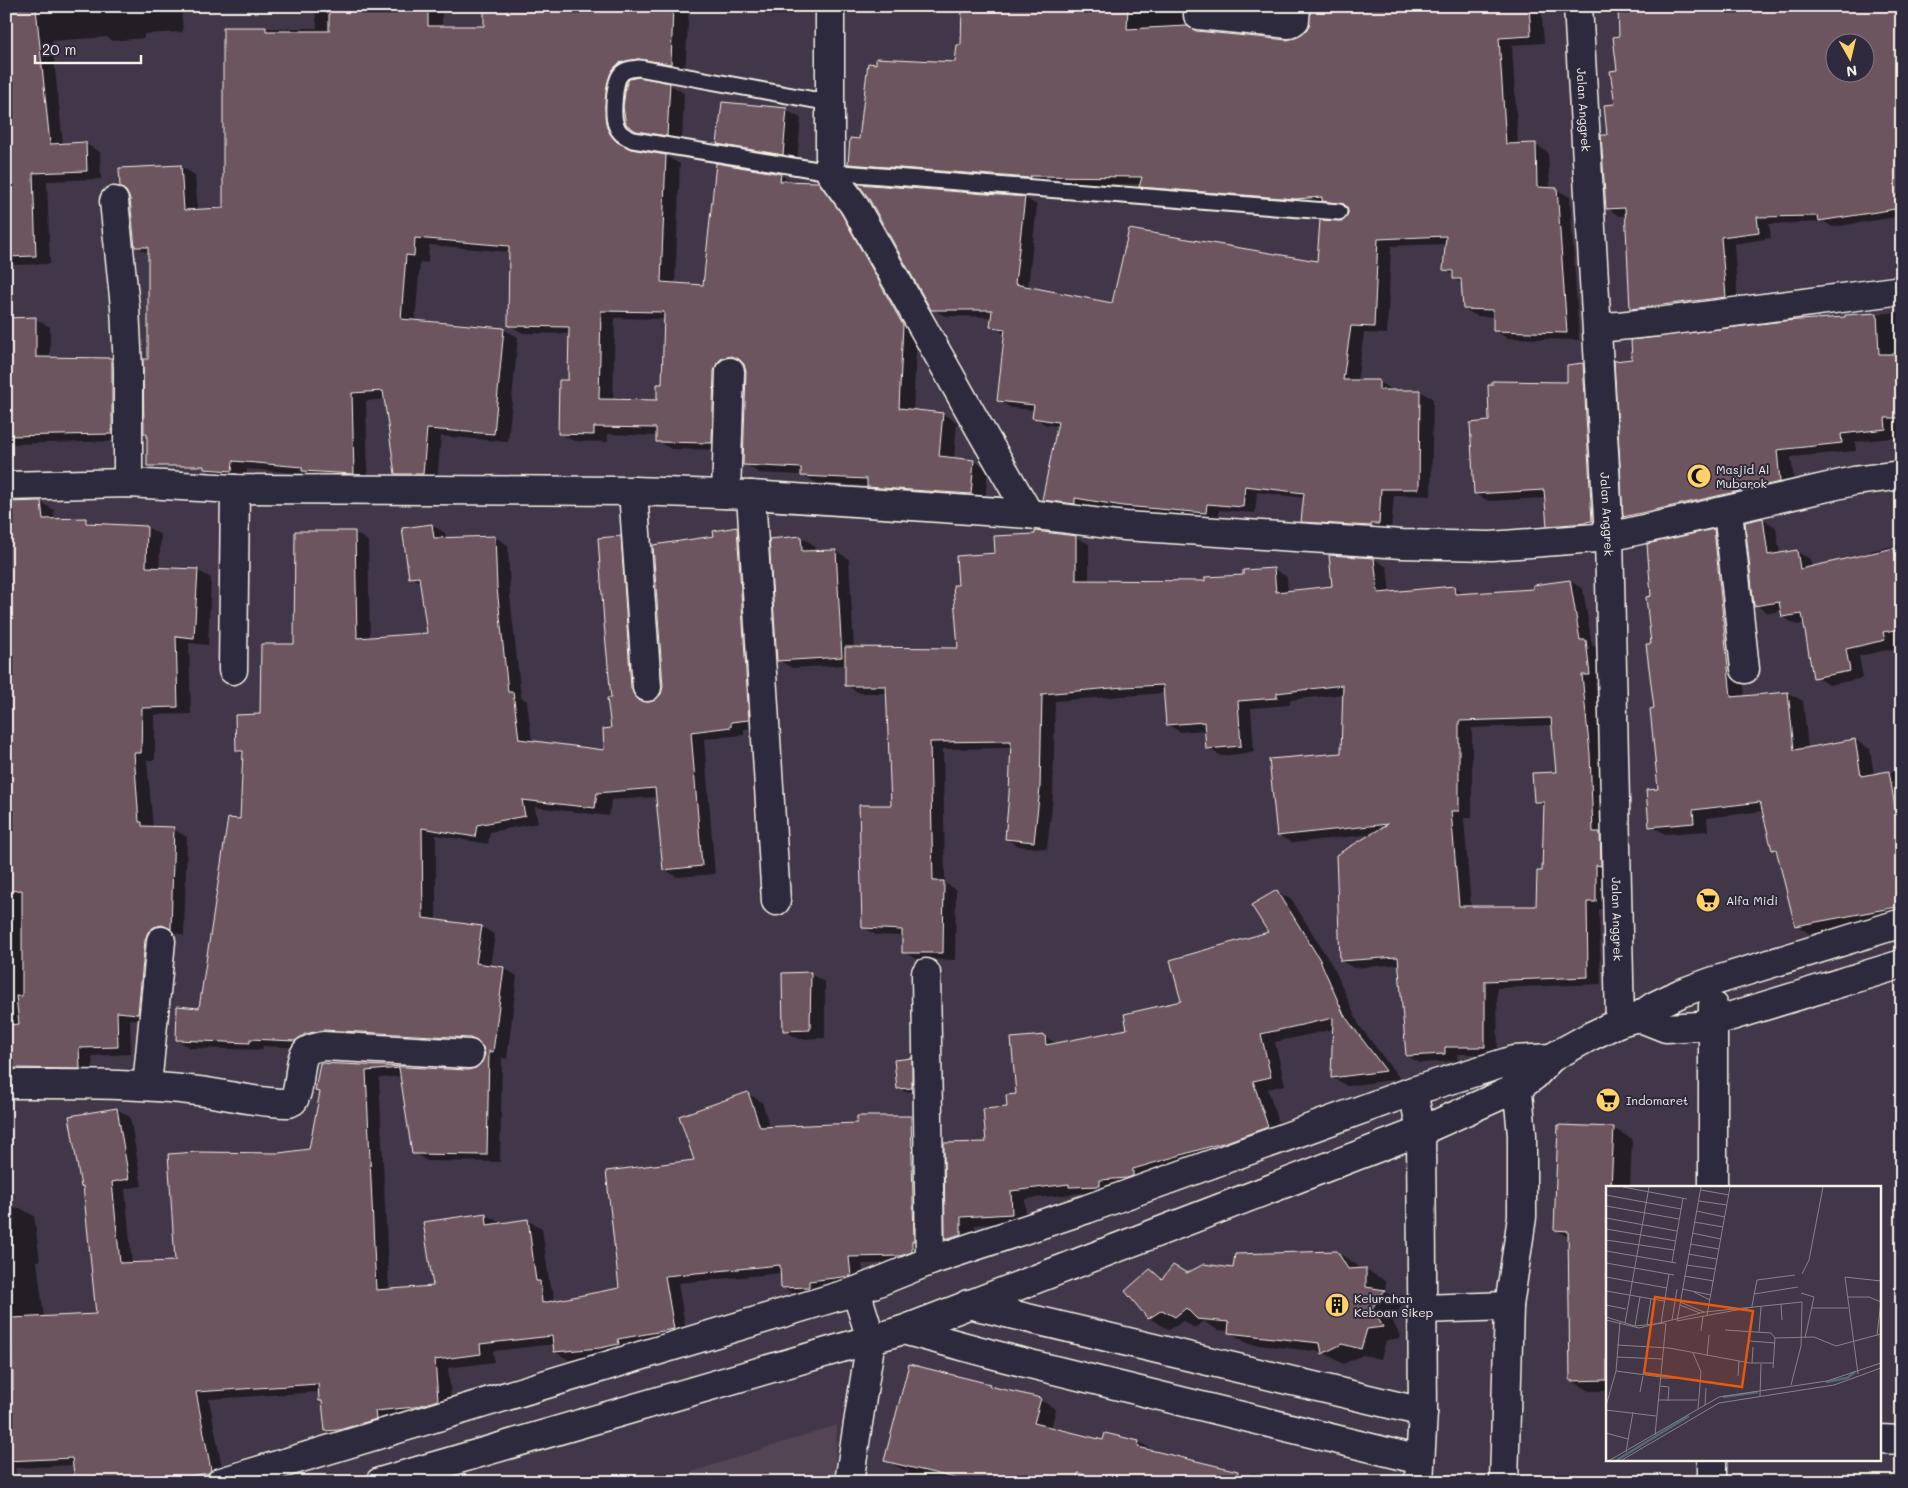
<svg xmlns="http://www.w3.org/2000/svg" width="1908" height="1488" font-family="Mali,sans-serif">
	<rect width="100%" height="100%" fill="#423748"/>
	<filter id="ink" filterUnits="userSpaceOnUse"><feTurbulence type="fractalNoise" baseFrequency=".02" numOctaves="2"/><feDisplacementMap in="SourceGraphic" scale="10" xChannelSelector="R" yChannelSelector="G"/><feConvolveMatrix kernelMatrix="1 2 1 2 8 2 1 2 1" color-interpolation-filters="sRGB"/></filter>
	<g filter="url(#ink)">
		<!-- built -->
		<path fill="#524452" d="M 837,1425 L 834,1482 L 660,1482 Z"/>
		<!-- shadow -->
		<path fill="#0007" fill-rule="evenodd" d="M 6,6 L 181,6 L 183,32 L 144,34 L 144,38 L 112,41 L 107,37 L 52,41 L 63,144 L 86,144 L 100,152 L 101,179 L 47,181 L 50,264 L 7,265 L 7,319 L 36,319 L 50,327 L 50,358 L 111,359 L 126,368 L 126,441 L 10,444 L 10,450 L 6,450 Z
			M 315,6 L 442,6 L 442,27 L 485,27 L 487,6 L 689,6 L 685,72 L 630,73 L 624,83 L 620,98 L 619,131 L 625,145 L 632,151 L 666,156 L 680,164 L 675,285 L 704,287 L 781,175 L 794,183 L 818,183 L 832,192 L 917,334 L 913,411 L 943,414 L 957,422 L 954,459 L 974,461 L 988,469 L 985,502 L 883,495 L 868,486 L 817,483 L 802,475 L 759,473 L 745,464 L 747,372 L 745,364 L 737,366 L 726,450 L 671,449 L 657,441 L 657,436 L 608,434 L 608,442 L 574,441 L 559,433 L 569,382 L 570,334 L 523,333 L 509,325 L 510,252 L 429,245 L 428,263 L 420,262 L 415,322 L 503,329 L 518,337 L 508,442 L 441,436 L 437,482 L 410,482 L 396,473 L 386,399 L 366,401 L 368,481 L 317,479 L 308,474 L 247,469 L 246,481 L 223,479 L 209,471 L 208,449 L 145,433 L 149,360 L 149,254 L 136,247 L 180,166 L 195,175 L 198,210 L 224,209 L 224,28 L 317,28 ZM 615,318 L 665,319 L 663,385 L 658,402 L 613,401 Z
			M 1114,6 L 1213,6 L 1195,22 L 1198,32 L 1288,41 L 1298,38 L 1310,28 L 1313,6 L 1541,6 L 1544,43 L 1512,45 L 1518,145 L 1535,145 L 1548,152 L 1550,189 L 1557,190 L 1570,197 L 1579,340 L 1507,338 L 1494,330 L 1494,317 L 1477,316 L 1464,309 L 1463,284 L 1454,279 L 1454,275 L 1444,269 L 1447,244 L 1391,246 L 1387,334 L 1364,333 L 1357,382 L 1378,382 L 1391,389 L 1391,391 L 1420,391 L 1433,399 L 1431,496 L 1394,495 L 1391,531 L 1316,529 L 1303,521 L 1304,498 L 1257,492 L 1255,513 L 1219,510 L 1219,520 L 1137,513 L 1088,505 L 1088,511 L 1056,507 L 1043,499 L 1059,426 L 1046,425 L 1034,417 L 1035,410 L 1011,408 L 998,400 L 1006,334 L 991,327 L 992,317 L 945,316 L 932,309 L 1025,198 L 1037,205 L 1028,288 L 1113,304 L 1318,262 L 1343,222 L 1348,217 L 1349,209 L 1153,194 L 1141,186 L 1141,184 L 1043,183 L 862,171 L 849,163 L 860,140 L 956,64 L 962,47 Z
			M 1214,6 L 1295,6 L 1293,14 Z
			M 1619,6 L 1902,6 L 1902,216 L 1833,227 L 1824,222 L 1769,224 L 1771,238 L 1734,244 L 1738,304 L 1644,316 L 1631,308 L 1627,216 L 1619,216 L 1607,208 L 1608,136 L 1616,105 L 1619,71 L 1621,37 ZM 1836,42 L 1866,42 L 1866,72 L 1836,72 Z
			M 669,84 L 684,93 L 682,144 L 652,139 L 628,125 Z
			M 786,110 L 801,118 L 797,162 L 734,152 L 719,144 Z
			M 1902,312 L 1902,426 L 1899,426 L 1900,437 L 1855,442 L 1856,451 L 1791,457 L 1795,490 L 1639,524 L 1625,516 L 1634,360 L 1846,318 L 1846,316 Z
			M 1583,365 L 1596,372 L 1605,528 L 1561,533 L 1548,525 L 1546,498 L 1489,501 L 1475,494 L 1490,423 L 1568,383 Z
			M 40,502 L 54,510 L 55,520 L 86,520 L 94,525 L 147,527 L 161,535 L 159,569 L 197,570 L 211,578 L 208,645 L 189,643 L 191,714 L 155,715 L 155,760 L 147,760 L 153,828 L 173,829 L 187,837 L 184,936 L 177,933 L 168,934 L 152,1021 L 130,1019 L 131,1054 L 92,1056 L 94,1076 L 6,1084 L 6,503 Z
			M 1762,519 L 1776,527 L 1780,554 L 1796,551 L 1810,559 L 1812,568 L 1870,554 L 1870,551 L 1898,545 L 1902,547 L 1902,647 L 1859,656 L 1863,678 L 1829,685 L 1815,677 L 1805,623 L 1797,625 L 1783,617 L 1782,611 L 1769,613 L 1755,605 Z
			M 432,525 L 445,533 L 446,539 L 495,537 L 508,545 L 510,596 L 521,697 L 527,701 L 532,742 L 605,751 L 612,729 L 620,538 L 634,546 L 645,697 L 647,703 L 656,701 L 662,695 L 715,537 L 737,529 L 751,537 L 762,728 L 744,729 L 744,735 L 704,739 L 715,874 L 677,877 L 664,869 L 657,797 L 611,800 L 609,816 L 535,807 L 538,823 L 490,832 L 488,844 L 436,835 L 436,921 L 482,927 L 495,935 L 490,966 L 504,968 L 517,976 L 507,1059 L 502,1058 L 500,1162 L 427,1161 L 414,1153 L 402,1076 L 379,1078 L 389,1290 L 434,1287 L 485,1214 L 499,1222 L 499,1225 L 528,1221 L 542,1228 L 550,1288 L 553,1290 L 554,1302 L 620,1289 L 696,1161 L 748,1094 L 762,1102 L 770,1128 L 858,1125 L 911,1118 L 924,1126 L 927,1249 L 915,1263 L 862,1264 L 865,1283 L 796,1295 L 782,1287 L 782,1273 L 678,1283 L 687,1337 L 614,1355 L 569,1360 L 555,1352 L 555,1344 L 493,1351 L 494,1362 L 448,1368 L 452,1408 L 340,1439 L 326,1431 L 323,1402 L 320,1400 L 319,1392 L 209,1399 L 224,1478 L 212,1482 L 77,1482 L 75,1465 L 15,1468 L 17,1482 L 6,1482 L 6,1210 L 20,1208 L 34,1216 L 40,1261 L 37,1261 L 44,1318 L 97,1315 L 85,1187 L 82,1186 L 117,1109 L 130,1117 L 142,1186 L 125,1189 L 132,1263 L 176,1262 L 279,1154 L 310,1150 L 321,1093 L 316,1091 L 321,1064 L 468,1071 L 477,1069 L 483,1063 L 486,1054 L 482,1044 L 465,1034 L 464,1036 L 479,1045 L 338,1038 L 310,1048 L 263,1046 L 263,1050 L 191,1048 L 177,1040 L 201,1010 L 242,821 L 244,755 L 237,751 L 261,715 L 295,645 L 355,533 L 368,541 L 370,638 L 428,634 L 421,583 L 411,577 Z
			M 1714,530 L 1728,539 L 1745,697 L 1788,693 L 1803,701 L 1808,749 L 1855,740 L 1870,749 L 1874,775 L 1902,770 L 1902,916 L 1810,934 L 1796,925 L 1778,853 L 1773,850 L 1763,811 L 1707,818 L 1708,831 L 1665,834 L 1651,826 L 1659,791 L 1655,710 L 1652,597 Z
			M 801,537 L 814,545 L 815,552 L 836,551 L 849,559 L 854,649 L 959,649 L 959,586 L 996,554 L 1075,537 L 1089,544 L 1089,581 L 1206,582 L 1244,576 L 1274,569 L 1287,577 L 1288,592 L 1334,587 L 1374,559 L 1387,567 L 1390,593 L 1454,588 L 1465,594 L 1535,590 L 1570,581 L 1583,589 L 1592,645 L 1599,649 L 1603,682 L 1595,682 L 1603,763 L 1608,909 L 1599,909 L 1601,984 L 1497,988 L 1498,1054 L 1457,1054 L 1458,1061 L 1420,1063 L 1407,1056 L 1400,964 L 1354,968 L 1341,961 L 1374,834 L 1292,843 L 1278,835 L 1342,754 L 1344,694 L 1290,700 L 1290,705 L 1251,708 L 1254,752 L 1221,756 L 1208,748 L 1206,730 L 1180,732 L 1167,724 L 1165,693 L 1055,701 L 1053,797 L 1047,849 L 1019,846 L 1006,839 L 1012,748 L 943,749 L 945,883 L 956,890 L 955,960 L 916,959 L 903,952 L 903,936 L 876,935 L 863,927 L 892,806 L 888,693 L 860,693 L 847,686 L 847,665 L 792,668 L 778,660 ZM 1553,725 L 1558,773 L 1535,801 L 1545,807 L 1543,872 L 1538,907 L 1471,907 L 1464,818 L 1472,818 L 1472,728 Z
			M 1277,891 L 1292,900 L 1335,970 L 1359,1025 L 1400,1079 L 1347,1086 L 1332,1077 L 1334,1029 L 1275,1042 L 1285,1085 L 1268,1089 L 1282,1135 L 1086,1195 L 1082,1193 L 1025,1199 L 1026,1222 L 975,1225 L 976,1242 L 961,1247 L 947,1239 L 945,1144 L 987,1143 L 1017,1096 L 1045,1037 L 1058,1044 L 1129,1030 L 1183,1002 L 1269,933 Z
			M 810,974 L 825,982 L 825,1038 L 799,1039 L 784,1030 Z
			M 911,1060 L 918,1064 L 919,1091 L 905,1092 L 898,1088 Z
			M 1613,1128 L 1632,1139 L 1630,1187 L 1607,1187 L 1607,1391 L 1589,1391 L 1571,1380 L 1570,1238 L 1556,1230 Z
			M 1336,1252 L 1356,1264 L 1360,1270 L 1366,1270 L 1386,1281 L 1385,1292 L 1404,1302 L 1392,1320 L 1401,1338 L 1386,1340 L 1381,1359 L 1363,1355 L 1343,1364 L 1323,1352 L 1249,1344 L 1229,1332 L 1229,1331 L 1218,1330 L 1203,1321 L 1195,1328 L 1183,1321 L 1169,1330 L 1149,1318 L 1127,1291 L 1150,1270 L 1164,1278 Z
			M 990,1385 L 998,1389 L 1040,1400 L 1056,1409 L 1051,1428 L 1104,1441 L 1106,1434 L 1139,1442 L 1155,1451 L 1235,1482 L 906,1482 L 909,1471 L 902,1469 L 886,1460 Z
			M 1252,1473 L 1285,1482 L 1250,1482 Z
			M 1670,1475 L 1681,1482 L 1619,1482 L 1619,1476 Z"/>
		<!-- building -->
		<path fill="#6d5560" stroke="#f4f1e8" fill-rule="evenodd" d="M 329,6 L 428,6 L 428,26 L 484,26 L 484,6 L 673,6 L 671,64 L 638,59 L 619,63 L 610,75 L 605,106 L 607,128 L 617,142 L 631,149 L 666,155 L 661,282 L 703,285 L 716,163 L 781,174 L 780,181 L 818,182 L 841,213 L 903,325 L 899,408 L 943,413 L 939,456 L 974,460 L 971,494 L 867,487 L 867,479 L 801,476 L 801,468 L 743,465 L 746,372 L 744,364 L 739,359 L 731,356 L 722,358 L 717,363 L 714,371 L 712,443 L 656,442 L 656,428 L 594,427 L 594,435 L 558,434 L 559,380 L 568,380 L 569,327 L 508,326 L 509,246 L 415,238 L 414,256 L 406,255 L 401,319 L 504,328 L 494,434 L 427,429 L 423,474 L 395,474 L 383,391 L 352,393 L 354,474 L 302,471 L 302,467 L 233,461 L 232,471 L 204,469 L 204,466 L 147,466 L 147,434 L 144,434 L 143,359 L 148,359 L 148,247 L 135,247 L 130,199 L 126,191 L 120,187 L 119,168 L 181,165 L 184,210 L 223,208 L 223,27 L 266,27 L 266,31 L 329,31 ZM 601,311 L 664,312 L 662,384 L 657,384 L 657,400 L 599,399 Z
			M 962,6 L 1128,6 L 1127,29 L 1187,26 L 1196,31 L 1287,40 L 1298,37 L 1308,28 L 1311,6 L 1461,6 L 1462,11 L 1529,6 L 1531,36 L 1499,38 L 1506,144 L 1536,143 L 1537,187 L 1557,188 L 1567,333 L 1493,331 L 1493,310 L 1463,309 L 1461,279 L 1453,279 L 1453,271 L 1443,270 L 1446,236 L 1378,239 L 1374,327 L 1351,326 L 1343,380 L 1379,380 L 1379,390 L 1420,390 L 1419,489 L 1381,489 L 1379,524 L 1371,524 L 1371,526 L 1301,522 L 1304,493 L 1245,486 L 1243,507 L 1207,504 L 1206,513 L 1123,506 L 1075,498 L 1075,504 L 1042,500 L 1058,422 L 1032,418 L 1034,405 L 997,401 L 1005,329 L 990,327 L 992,310 L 931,310 L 868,197 L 858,184 L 1025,197 L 1015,284 L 1112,303 L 1129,229 L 1317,261 L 1320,220 L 1343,221 L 1346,218 L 1348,212 L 1344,204 L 1322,201 L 1322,197 L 1295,199 L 1139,187 L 1142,177 L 1030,176 L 1030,178 L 848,164 L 850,138 L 859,139 L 868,63 L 876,64 L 876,58 L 955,62 L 957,45 L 961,45 Z
			M 1651,6 L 1902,6 L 1902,208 L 1819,221 L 1818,216 L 1757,217 L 1759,232 L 1721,237 L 1726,297 L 1630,309 L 1625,208 L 1606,209 L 1601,135 L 1607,135 L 1604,105 L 1615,104 L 1610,71 L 1617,70 L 1613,37 L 1619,36 L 1618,8 ZM 1836,42 L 1866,42 L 1866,72 L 1836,72 Z
			M 36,8 L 50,144 L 86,142 L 87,171 L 33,173 L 36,256 L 6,257 L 6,10 Z
			M 639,77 L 670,83 L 667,136 L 636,131 L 626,124 L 623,107 L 626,86 L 629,79 Z
			M 722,102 L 787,108 L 783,155 L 717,144 Z
			M 1877,313 L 1879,354 L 1902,354 L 1902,418 L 1885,418 L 1886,429 L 1841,434 L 1842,443 L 1777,450 L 1780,482 L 1623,517 L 1614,361 L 1632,359 L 1631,340 L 1784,321 L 1845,317 L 1845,315 Z
			M 36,317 L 36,357 L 112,358 L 112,434 L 6,436 L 6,318 Z
			M 1583,363 L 1592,521 L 1586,522 L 1586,523 L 1547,526 L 1544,490 L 1474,494 L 1470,423 L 1489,421 L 1488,385 L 1492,385 L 1492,381 L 1567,382 L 1567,365 Z
			M 41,501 L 43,519 L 86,518 L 86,523 L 147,526 L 146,567 L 198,569 L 194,638 L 176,636 L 178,707 L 142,708 L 141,753 L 134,753 L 139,822 L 142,822 L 142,826 L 174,827 L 171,929 L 162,925 L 154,927 L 148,932 L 145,940 L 138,1014 L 117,1012 L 118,1047 L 79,1048 L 80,1069 L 11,1068 L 8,1025 L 19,1024 L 16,996 L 22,996 L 22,890 L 6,891 L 6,502 Z
			M 1763,518 L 1768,555 L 1797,550 L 1800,569 L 1894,548 L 1902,580 L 1902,629 L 1883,632 L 1885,640 L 1846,649 L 1850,671 L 1813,678 L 1802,614 L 1782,617 L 1779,602 L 1754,606 L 1745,522 Z
			M 432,524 L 434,538 L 495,536 L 497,588 L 508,692 L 513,692 L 519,739 L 604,750 L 603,729 L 611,728 L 607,698 L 611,698 L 604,623 L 598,538 L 621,536 L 631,688 L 634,695 L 640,701 L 649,702 L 655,700 L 661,694 L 663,686 L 653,545 L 714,536 L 713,531 L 737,527 L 749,720 L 731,722 L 731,727 L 691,732 L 702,866 L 663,870 L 655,788 L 597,793 L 595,808 L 522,800 L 525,816 L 477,825 L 475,837 L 422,828 L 423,918 L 482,926 L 476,963 L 504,967 L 493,1052 L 489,1051 L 487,1155 L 412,1154 L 399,1068 L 366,1071 L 376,1290 L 433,1286 L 423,1222 L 486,1213 L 487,1225 L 528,1219 L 536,1281 L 540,1281 L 542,1303 L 619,1288 L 606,1171 L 694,1160 L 679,1116 L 748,1092 L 760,1127 L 857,1123 L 857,1116 L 911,1116 L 914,1241 L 912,1241 L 912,1252 L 900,1256 L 849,1257 L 851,1276 L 809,1281 L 809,1287 L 781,1288 L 780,1265 L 665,1276 L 674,1329 L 618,1339 L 619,1344 L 600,1348 L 554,1352 L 552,1336 L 480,1344 L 481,1354 L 435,1360 L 438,1400 L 415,1407 L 375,1411 L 376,1419 L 339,1430 L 325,1431 L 322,1401 L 319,1401 L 318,1384 L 196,1392 L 211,1470 L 209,1473 L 182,1477 L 183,1482 L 75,1482 L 72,1458 L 7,1461 L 6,1391 L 13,1390 L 12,1318 L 96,1314 L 83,1186 L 81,1187 L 69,1116 L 117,1108 L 129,1179 L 112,1182 L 120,1263 L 175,1261 L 168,1154 L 196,1152 L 279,1153 L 309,1149 L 320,1092 L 315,1091 L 320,1063 L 468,1070 L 476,1068 L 482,1062 L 485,1054 L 483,1047 L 477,1041 L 470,1038 L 324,1030 L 305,1034 L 295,1041 L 250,1039 L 250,1043 L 176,1040 L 177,1006 L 199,1008 L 228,818 L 240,819 L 243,751 L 236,751 L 235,715 L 260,714 L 261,644 L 294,644 L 295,531 L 355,531 L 357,638 L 427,633 L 419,577 L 409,578 L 402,528 Z
			M 1714,529 L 1731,697 L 1788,692 L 1794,750 L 1855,739 L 1861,776 L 1889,771 L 1902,849 L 1902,906 L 1795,926 L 1776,849 L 1772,850 L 1760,802 L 1693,810 L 1694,823 L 1649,827 L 1646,790 L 1658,789 L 1650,709 L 1654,708 L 1646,644 L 1651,644 L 1646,597 L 1651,596 L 1647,544 Z
			M 1035,531 L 1076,536 L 1076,580 L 1205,581 L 1205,577 L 1243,575 L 1243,570 L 1274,568 L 1276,592 L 1332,586 L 1329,555 L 1374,558 L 1378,593 L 1454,586 L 1455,594 L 1533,589 L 1533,585 L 1570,580 L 1580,640 L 1586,640 L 1590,675 L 1582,675 L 1590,754 L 1593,832 L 1600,832 L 1601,866 L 1596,865 L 1596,902 L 1587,902 L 1588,977 L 1485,981 L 1485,1047 L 1445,1047 L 1445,1054 L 1406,1056 L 1398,957 L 1340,961 L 1336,855 L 1388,824 L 1277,836 L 1269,759 L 1341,753 L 1343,685 L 1277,693 L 1277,698 L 1238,701 L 1241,746 L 1206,749 L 1204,722 L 1166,725 L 1163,685 L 1124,687 L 1042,694 L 1040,788 L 1034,842 L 1005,839 L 1009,794 L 1011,741 L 930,742 L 933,881 L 944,881 L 943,953 L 902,953 L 902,930 L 862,928 L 859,805 L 891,805 L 886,686 L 845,686 L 845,647 L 958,648 L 953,585 L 958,585 L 956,556 L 995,553 L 994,536 L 1035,534 ZM 1551,718 L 1556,772 L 1532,773 L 1534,802 L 1544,802 L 1542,871 L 1537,871 L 1536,906 L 1459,906 L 1451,811 L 1459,811 L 1459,721 Z
			M 801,536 L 802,551 L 836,550 L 842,657 L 777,661 L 769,539 Z
			M 1277,890 L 1320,960 L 1344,1015 L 1386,1071 L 1331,1078 L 1333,1018 L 1261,1034 L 1271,1077 L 1253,1081 L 1268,1127 L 1229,1141 L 1133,1169 L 1133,1176 L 1127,1178 L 1100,1180 L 1100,1186 L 1069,1187 L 1069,1184 L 1011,1191 L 1012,1214 L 961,1217 L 961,1234 L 945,1239 L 944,1143 L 986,1142 L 983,1109 L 1007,1107 L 1006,1095 L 1016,1094 L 1011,1038 L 1045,1035 L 1046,1045 L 1127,1029 L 1124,1014 L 1181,1001 L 1170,960 L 1268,932 L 1251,905 Z
			M 811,972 L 810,1030 L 783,1031 L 782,973 Z
			M 912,1058 L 912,1088 L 897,1089 L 894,1060 Z
			M 1558,1125 L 1614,1127 L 1611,1187 L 1607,1187 L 1607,1380 L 1570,1381 L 1568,1231 L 1554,1230 Z
			M 1337,1251 L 1348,1269 L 1366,1268 L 1366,1287 L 1385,1290 L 1372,1308 L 1383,1327 L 1367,1329 L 1361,1349 L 1342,1344 L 1322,1354 L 1320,1343 L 1228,1333 L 1229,1322 L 1197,1319 L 1186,1308 L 1175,1317 L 1162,1310 L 1148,1319 L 1125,1291 L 1150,1269 L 1162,1279 L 1173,1265 L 1187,1273 L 1204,1264 L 1233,1268 L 1235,1254 Z
			M 909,1364 L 990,1384 L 989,1386 L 1041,1398 L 1034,1423 L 1103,1440 L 1105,1433 L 1139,1441 L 1138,1447 L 1238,1471 L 1237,1482 L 1111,1482 L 1078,1473 L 1076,1482 L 971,1482 L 884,1461 Z"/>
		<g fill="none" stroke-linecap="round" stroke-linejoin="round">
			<defs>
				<path id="service" d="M 831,103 L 639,68 C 632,69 625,69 621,74 C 614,81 612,116 616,125 C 619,134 625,136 633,140 L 830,172 L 1339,212"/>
				<g id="minor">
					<path d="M 830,6 L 830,172 L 854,205 L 980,429 L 1029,514"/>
					<path id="s1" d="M 1578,6 L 1609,537 L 1620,1022"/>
					<path d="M 1198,15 L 1289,24 L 1295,20 L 1296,6"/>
					<path d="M 114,201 L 125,307 L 128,369 L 128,483"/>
					<path d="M 1598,328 L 1658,322 L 1902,290"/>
					<path d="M 6,486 L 128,483 L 235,489 L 633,491 L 751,495 L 1029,514 L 1125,526 L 1402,544 L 1491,546 L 1609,537 L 1854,481 L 1902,475"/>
					<path d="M 633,491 L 647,687"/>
					<path d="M 726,494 L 730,372"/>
					<path d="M 751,495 L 776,901"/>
					<path d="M 1728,511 L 1745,669"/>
					<path d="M 233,670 L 235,489"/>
					<path d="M 926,973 L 930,1261"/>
					<path d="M 1713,1006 L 1713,1187"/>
					<path d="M 1638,1017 L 1666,1028 L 1699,1026 L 1902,964"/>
					<path d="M 6,1084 C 70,1084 134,1083 198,1091 C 226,1094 261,1104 289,1103 L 293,1101 C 302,1088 297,1061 307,1051 C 311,1048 318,1047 323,1046 L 469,1054"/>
					<path d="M 147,1086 L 161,941"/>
					<path d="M 1413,1091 L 1421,1131 L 1423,1412 L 1419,1482"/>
					<path d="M 968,1304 L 1423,1412"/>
					<path d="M 1422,1309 L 1509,1306"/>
					<path d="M 903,1330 L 1010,1359 L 1420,1460"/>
					<path d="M 1879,1439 L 1902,1440"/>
					<path d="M 221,1482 L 856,1291 L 930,1261 L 1087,1209 L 1413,1091 L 1514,1060 L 1551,1058"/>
					<path d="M 380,1482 L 903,1330 L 1421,1131 L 1519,1087 L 1534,1076 L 1551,1058 L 1589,1037 L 1620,1022 L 1638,1017 L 1654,1006 L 1681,993 L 1711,982 L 1902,923"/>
					<path d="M 849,1482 L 871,1339 L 856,1291"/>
					<path d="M 1504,1482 L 1509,1306 L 1522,1217 L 1522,1135 L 1516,1071"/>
					<path d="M 1712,1482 L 1712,1459"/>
				</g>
			</defs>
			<!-- service casing -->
			<use href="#service" stroke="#f4f1e8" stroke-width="19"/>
			<!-- minor casing -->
			<use href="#minor" stroke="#f4f1e8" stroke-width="31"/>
			<!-- service -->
			<use href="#service" stroke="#2f2a3d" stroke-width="15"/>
			<!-- minor -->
			<use href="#minor" stroke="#2f2a3d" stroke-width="28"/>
		</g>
	</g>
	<!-- icons -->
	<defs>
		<symbol id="mosque-disc" viewBox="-11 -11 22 22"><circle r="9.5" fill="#ffd166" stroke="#2f2a3d"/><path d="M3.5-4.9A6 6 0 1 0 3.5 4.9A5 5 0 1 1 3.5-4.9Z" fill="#111"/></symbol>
		<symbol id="supermarket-disc" viewBox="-11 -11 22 22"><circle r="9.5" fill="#ffd166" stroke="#2f2a3d"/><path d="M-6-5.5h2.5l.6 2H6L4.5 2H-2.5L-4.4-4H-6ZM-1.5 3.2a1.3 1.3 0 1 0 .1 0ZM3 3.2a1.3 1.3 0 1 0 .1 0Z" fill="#111"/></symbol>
		<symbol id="building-disc" viewBox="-11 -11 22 22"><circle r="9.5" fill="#ffd166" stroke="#2f2a3d"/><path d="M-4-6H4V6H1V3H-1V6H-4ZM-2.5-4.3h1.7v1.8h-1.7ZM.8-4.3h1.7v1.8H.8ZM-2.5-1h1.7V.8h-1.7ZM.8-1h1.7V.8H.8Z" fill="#111"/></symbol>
	</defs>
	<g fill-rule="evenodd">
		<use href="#mosque-disc" x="1685" y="462" width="28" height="28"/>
		<use href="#supermarket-disc" x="1694" y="886" width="28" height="28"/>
		<use href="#supermarket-disc" x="1594" y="1086" width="28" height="28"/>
		<use href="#building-disc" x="1323" y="1291" width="28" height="28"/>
	</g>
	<g text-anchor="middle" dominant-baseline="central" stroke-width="4" stroke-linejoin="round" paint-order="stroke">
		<!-- street labels -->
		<g font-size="12" fill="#f4f1e8" stroke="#2f2a3d">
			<text stroke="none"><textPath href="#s1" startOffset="104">Jalan Anggrek</textPath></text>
			<text stroke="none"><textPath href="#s1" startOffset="509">Jalan Anggrek</textPath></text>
			<text stroke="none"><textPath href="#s1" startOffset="914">Jalan Anggrek</textPath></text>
		</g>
		<!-- poi labels -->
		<g font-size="12" fill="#f4f1e8" stroke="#2f2a3d" text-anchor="start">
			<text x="1716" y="469">Masjid Al<tspan x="1716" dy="14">Mubarok</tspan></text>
			<text x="1726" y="900">Alfa Midi</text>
			<text x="1626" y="1100">Indomaret</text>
			<text x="1354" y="1298">Kelurahan<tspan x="1354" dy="14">Keboan Sikep</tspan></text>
		</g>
	</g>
	<!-- overview -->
	<g transform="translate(1606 1186)">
		<rect width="275" height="275" fill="#423748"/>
		<path fill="none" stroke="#516a7a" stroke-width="2.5" d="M 220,196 L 241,192 L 249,186M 117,211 L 152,206M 11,274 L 83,230"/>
		<path fill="none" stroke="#898188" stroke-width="1" d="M 17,1 L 81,13M 95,4 L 123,9M 0,9 L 75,23M 93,15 L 121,19M 0,20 L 73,33M 90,25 L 119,31M 0,32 L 71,45M 88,36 L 117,41M 0,43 L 70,55M 86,47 L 115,53M 0,54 L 68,64M 84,58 L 113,63M 0,65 L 70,77M 82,68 L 111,73M 66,76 L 77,12M 0,77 L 68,89M 80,79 L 109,83M 196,88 L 203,74 L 217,1M 78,90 L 108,95M 0,91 L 61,102M 76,103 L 105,109M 0,105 L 58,115M 88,106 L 104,114M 195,107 L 208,111 L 199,152M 148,108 L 192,101M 241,111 L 263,111 L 275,116M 74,116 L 98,126M 175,118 L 176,134M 0,119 L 20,123M 74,119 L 94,127M 146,120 L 151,94 L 189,89M 206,122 L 242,122M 101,129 L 124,1M 0,131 L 29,140 L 59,137M 0,134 L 33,142 L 99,126 L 196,116 L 195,160 L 185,199M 66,134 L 71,103M 71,135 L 95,1M 71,135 L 147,121M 19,137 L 43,1M 55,137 L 63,88M 41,139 L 45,113M 29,140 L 34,111M 119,144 L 165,147 L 169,152 L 208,151 L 230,160 L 275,148M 95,145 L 97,130M 153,146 L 155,121M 271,149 L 275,116M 144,155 L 169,157M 11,159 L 63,162 L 144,177 L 167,177M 87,167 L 95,186 L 92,223M 101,170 L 103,149M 11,171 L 56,173M 146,177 L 147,161M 167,182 L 169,152M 10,185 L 55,191M 252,188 L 239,91 L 275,95M 132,190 L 133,175M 55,192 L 74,192M 54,200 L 63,201 L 62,215M 34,206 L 37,190M 154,210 L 155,178M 53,214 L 91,214M 99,219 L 100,202M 0,220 L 10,185 L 14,136M 0,224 L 50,230M 0,247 L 22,253M 49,249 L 60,137M 20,266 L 27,226M 4,274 L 113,211 L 221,195 L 275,177M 16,274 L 113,217 L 228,199 L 275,182"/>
		<path fill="#e8590c" fill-opacity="0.15" stroke="#e8590c" stroke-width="2.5" d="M 49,111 L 147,125 L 136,201 L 38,187 Z"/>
		<rect width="275" height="275" fill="none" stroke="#f4f1e8" stroke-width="2.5"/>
	</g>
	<!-- margin -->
	<rect width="1908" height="1488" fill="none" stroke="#2f2a3d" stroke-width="25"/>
	<rect x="12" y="12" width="1883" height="1463" fill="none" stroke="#f4f1e8" stroke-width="2" filter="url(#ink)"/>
	<!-- north arrow -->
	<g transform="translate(1850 58) rotate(172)"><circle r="24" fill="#2f2a3d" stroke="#7e7a81"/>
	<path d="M0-4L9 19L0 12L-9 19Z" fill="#ffd166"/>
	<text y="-8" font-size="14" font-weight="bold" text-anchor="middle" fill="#f4f1e8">N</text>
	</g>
	<!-- scale -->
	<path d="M35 55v8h106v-8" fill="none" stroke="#f4f1e8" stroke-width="2.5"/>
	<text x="42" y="55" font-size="15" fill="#f4f1e8" stroke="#2f2a3d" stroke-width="4" paint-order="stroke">20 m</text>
</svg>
